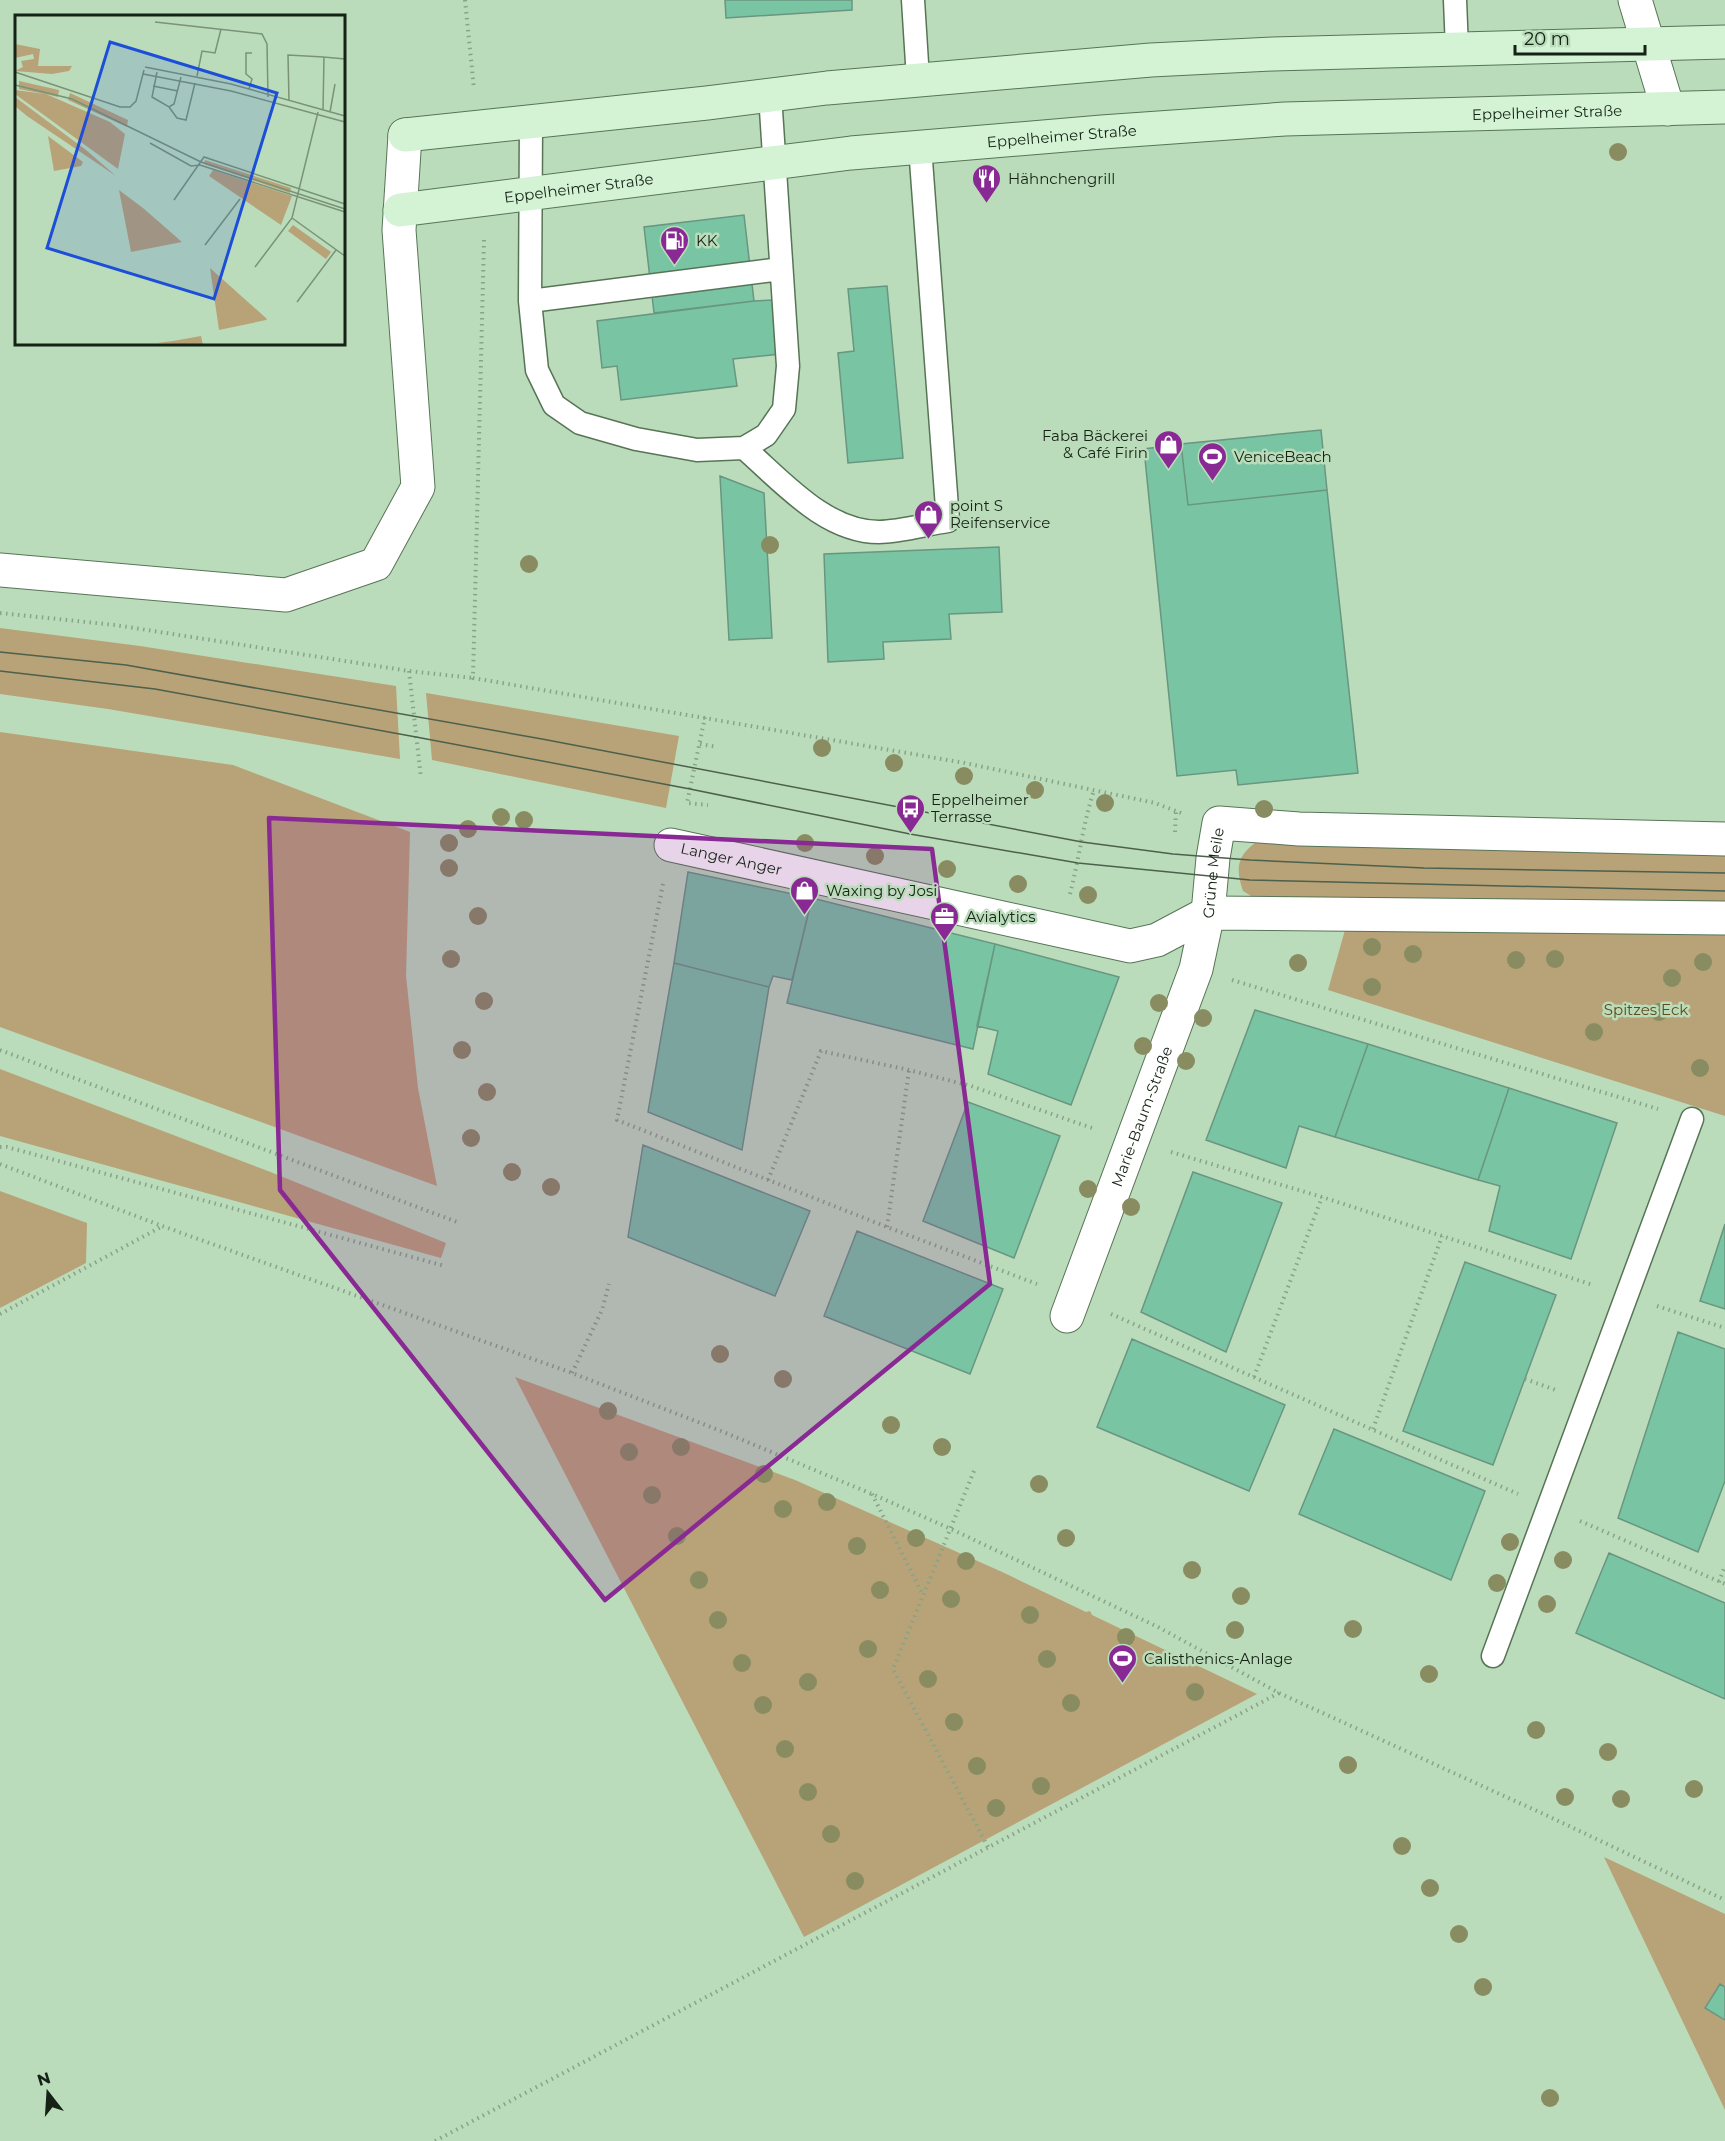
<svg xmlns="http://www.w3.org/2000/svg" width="1725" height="2141" font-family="Montserrat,sans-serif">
	<rect width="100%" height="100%" fill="#bbdcba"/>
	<!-- green -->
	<path fill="#b8a277" d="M 0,628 L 140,646 L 396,686 L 400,759 L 108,709 L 0,694 Z
		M 426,693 L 679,736 L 666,808 L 432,760 Z
		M 0,732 L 233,765 L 410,832 L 406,976 L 418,1088 L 437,1186 L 0,1027 Z
		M 1255,843 L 1725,854 L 1725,909 L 1256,899 L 1243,891 C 1236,870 1236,857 1255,843 Z
		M 1347,923 L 1725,932 L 1725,1116 L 1328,990 Z
		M 0,1069 L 268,1171 L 446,1243 L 441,1258 L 0,1136 Z
		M 0,1191 L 87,1223 L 86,1263 L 0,1308 Z
		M 515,1377 L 795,1480 L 1000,1571 L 1086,1612 L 1090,1611 L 1092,1615 L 1257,1694 L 804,1937 Z
		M 1604,1857 L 1725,1914 L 1725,2110 Z"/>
	<!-- building -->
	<path fill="#79c4a3" stroke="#699681" stroke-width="1.5" d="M 725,0 L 852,0 L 852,10 L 726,18 Z
		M 744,215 L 754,301 L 654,313 L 644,227 Z
		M 887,286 L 903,458 L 848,463 L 838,353 L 854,351 L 848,289 Z
		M 774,300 L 780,354 L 733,359 L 737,386 L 621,400 L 617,366 L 602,368 L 597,321 L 754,301 Z
		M 1321,430 L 1327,490 L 1188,505 L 1181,444 Z
		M 1181,444 L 1188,505 L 1327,490 L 1358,773 L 1238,785 L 1236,770 L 1177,776 L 1144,449 Z
		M 720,476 L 764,493 L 772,638 L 729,640 Z
		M 999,547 L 1002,612 L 949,614 L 951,639 L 883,642 L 884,659 L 828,662 L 824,554 Z
		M 688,872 L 812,898 L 792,980 L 773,976 L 769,987 L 674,963 Z
		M 812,898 L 995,944 L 973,1049 L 787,1003 Z
		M 995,944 L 1119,977 L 1071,1105 L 988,1074 L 998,1031 L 977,1026 Z
		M 674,963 L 769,987 L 742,1150 L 648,1112 Z
		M 1255,1010 L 1368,1044 L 1335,1137 L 1299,1126 L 1286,1168 L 1206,1140 Z
		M 1368,1044 L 1509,1088 L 1478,1180 L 1335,1137 Z
		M 1509,1088 L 1617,1123 L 1571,1259 L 1489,1231 L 1500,1186 L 1478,1180 Z
		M 968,1102 L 1060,1136 L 1014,1258 L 923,1221 Z
		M 643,1145 L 810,1211 L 775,1296 L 628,1237 Z
		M 1193,1172 L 1282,1203 L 1226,1352 L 1141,1312 Z
		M 1725,1224 L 1725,1309 L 1700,1301 Z
		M 857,1231 L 1003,1289 L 970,1374 L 824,1316 Z
		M 1465,1262 L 1556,1295 L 1493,1465 L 1403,1431 Z
		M 1678,1332 L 1725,1349 L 1725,1481 L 1698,1552 L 1618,1518 Z
		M 1132,1339 L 1285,1405 L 1249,1491 L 1097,1427 Z
		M 1334,1429 L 1485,1491 L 1451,1580 L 1299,1514 Z
		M 1609,1553 L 1725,1603 L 1725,1699 L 1576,1633 Z
		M 1720,1984 L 1725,1987 L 1725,2020 L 1705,2008 Z"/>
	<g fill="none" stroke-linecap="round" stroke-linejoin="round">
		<defs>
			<path id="service" d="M 913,0 L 918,79
				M 1455,0 L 1457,49
				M 531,122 L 530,301 L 537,370 L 554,405 L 580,423 L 636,439 L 697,450 L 744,448 L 766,435 L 784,409 L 788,366 L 770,95
				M 530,301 L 781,269
				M 744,448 C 782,481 825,532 879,532 C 900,532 927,524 948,521 L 920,147
				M 1493,1656 L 1692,1119"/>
			<g id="minor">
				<path d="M 1635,0 L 1668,109"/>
				<path id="s1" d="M 671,845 L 1130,946 L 1157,940 L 1208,913 L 1725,918"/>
				<path id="s2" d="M 1067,1316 L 1196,969 L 1208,913 L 1213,858 L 1219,823 L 1299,829 L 1725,839"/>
			</g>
			<path id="tertiary" d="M 0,570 L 286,595 L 376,564 L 418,487 L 399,230 L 405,135"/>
			<g id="secondary">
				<path d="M 405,135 L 707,103 L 827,88 L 1151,60 L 1273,54 L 1725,42"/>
				<path id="s3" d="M 400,210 L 851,153 L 1102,132 L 1285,119 L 1725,107"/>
			</g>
		</defs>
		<!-- service casing -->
		<use href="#service" stroke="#577556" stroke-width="25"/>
		<!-- minor casing -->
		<use href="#minor" stroke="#577556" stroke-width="35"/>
		<!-- tertiary casing -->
		<use href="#tertiary" stroke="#577556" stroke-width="35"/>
		<!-- secondary casing -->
		<use href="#secondary" stroke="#577556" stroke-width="35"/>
		<!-- path -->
		<path stroke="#88a387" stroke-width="4" stroke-dasharray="1.5 4.5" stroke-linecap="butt" d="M 465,0 L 474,89
			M 484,240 L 473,678 L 965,763 L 1155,803 L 1181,813
			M 0,613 L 115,625 L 409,671 L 473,678
			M 409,671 L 421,778
			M 705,717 L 687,803 L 708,805
			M 700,744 L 717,747
			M 1175,832 L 1176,811
			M 663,884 L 617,1120 L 887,1227 L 1037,1284
			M 1070,894 C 1079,859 1083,824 1094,790
			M 1232,980 L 1658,1109
			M 0,1050 L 457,1222
			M 0,1147 L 7,1147 L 445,1266
			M 1171,1152 L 1322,1197 L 1593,1285
			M 0,1164 L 162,1226 L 572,1373 L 721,1431 L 872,1494 L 951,1529 L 1158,1627 L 1279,1693 L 1550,1817 L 1725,1900
			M 768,1180 L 821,1051 L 909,1070 L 971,1086 L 1095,1129
			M 887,1227 L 909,1070
			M 1657,1306 L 1725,1328
			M 0,1314 L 161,1227
			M 1111,1314 L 1518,1494
			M 572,1373 L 602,1310 L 609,1284
			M 1254,1377 L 1322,1197
			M 1525,1379 L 1556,1390
			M 1373,1429 L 1442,1236
			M 974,1471 L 893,1669 L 988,1847
			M 872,1494 L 923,1595
			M 1580,1521 L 1725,1584
			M 1719,1582 L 1725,1566
			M 435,2141 L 1279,1693"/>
		<!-- service -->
		<use href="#service" stroke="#fff" stroke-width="22"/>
		<!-- minor -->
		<use href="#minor" stroke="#fff" stroke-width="33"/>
		<!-- tertiary -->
		<use href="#tertiary" stroke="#fff" stroke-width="33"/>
		<!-- secondary -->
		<use href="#secondary" stroke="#d3f3d4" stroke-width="33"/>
		<!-- tram -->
		<path stroke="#4c604c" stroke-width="1.5" d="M 0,652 L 126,665 L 542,739 L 1082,842 L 1173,854 L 1250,860 L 1424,868 L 1725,873
			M 0,671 L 155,689 L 416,737 L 690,789 L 910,834 L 1078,863 L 1250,880 L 1725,891"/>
	</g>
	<!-- trees -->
	<g fill="#898c61">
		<circle cx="1618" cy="152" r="9"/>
		<circle cx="770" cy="545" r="9"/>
		<circle cx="529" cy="564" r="9"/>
		<circle cx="822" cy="748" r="9"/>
		<circle cx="894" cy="763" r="9"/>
		<circle cx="964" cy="776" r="9"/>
		<circle cx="1035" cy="790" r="9"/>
		<circle cx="1105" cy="803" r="9"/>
		<circle cx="1264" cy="809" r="9"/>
		<circle cx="501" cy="817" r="9"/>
		<circle cx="524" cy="820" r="9"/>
		<circle cx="468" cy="829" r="9"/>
		<circle cx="449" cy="843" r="9"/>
		<circle cx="805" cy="843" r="9"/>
		<circle cx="875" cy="856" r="9"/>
		<circle cx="449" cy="868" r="9"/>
		<circle cx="947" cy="869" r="9"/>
		<circle cx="1018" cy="884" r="9"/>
		<circle cx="1088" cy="895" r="9"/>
		<circle cx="478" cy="916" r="9"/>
		<circle cx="1372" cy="947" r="9"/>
		<circle cx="1413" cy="954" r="9"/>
		<circle cx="451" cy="959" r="9"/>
		<circle cx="1555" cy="959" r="9"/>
		<circle cx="1516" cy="960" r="9"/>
		<circle cx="1703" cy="962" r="9"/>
		<circle cx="1298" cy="963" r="9"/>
		<circle cx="1672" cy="978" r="9"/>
		<circle cx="1372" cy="987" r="9"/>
		<circle cx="484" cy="1001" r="9"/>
		<circle cx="1159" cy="1003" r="9"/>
		<circle cx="1659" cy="1012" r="9"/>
		<circle cx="1203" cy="1018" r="9"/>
		<circle cx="1594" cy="1032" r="9"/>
		<circle cx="1143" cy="1046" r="9"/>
		<circle cx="462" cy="1050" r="9"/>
		<circle cx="1186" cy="1061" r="9"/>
		<circle cx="1700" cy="1068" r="9"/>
		<circle cx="487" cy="1092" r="9"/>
		<circle cx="471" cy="1138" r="9"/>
		<circle cx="512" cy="1172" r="9"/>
		<circle cx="551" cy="1187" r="9"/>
		<circle cx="1088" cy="1189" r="9"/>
		<circle cx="1131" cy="1207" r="9"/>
		<circle cx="720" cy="1354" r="9"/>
		<circle cx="783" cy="1379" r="9"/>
		<circle cx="608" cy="1411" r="9"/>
		<circle cx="891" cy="1425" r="9"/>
		<circle cx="681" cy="1447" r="9"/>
		<circle cx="942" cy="1447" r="9"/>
		<circle cx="629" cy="1452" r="9"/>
		<circle cx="764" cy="1474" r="9"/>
		<circle cx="1039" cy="1484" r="9"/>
		<circle cx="652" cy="1495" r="9"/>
		<circle cx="827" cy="1502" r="9"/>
		<circle cx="783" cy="1509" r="9"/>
		<circle cx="677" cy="1536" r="9"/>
		<circle cx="916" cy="1538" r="9"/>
		<circle cx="1066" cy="1538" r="9"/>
		<circle cx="1510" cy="1542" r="9"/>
		<circle cx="857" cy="1546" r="9"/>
		<circle cx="1563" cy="1560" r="9"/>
		<circle cx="966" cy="1561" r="9"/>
		<circle cx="1192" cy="1570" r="9"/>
		<circle cx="699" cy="1580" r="9"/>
		<circle cx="1497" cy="1583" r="9"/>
		<circle cx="880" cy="1590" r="9"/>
		<circle cx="1241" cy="1596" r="9"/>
		<circle cx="951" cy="1599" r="9"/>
		<circle cx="1547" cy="1604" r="9"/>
		<circle cx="1030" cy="1615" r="9"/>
		<circle cx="718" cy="1620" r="9"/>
		<circle cx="1353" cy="1629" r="9"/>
		<circle cx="1235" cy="1630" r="9"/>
		<circle cx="1126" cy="1637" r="9"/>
		<circle cx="868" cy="1649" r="9"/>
		<circle cx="1047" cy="1659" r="9"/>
		<circle cx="742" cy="1663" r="9"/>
		<circle cx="1429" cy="1674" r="9"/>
		<circle cx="928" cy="1679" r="9"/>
		<circle cx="808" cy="1682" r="9"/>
		<circle cx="1195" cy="1692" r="9"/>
		<circle cx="1071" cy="1703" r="9"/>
		<circle cx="763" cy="1705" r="9"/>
		<circle cx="954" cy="1722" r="9"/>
		<circle cx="1536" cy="1730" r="9"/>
		<circle cx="785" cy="1749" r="9"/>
		<circle cx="1608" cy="1752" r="9"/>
		<circle cx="1348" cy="1765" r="9"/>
		<circle cx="977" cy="1766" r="9"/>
		<circle cx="1041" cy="1786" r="9"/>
		<circle cx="1694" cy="1789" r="9"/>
		<circle cx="808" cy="1792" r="9"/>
		<circle cx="1565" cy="1797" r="9"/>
		<circle cx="1621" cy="1799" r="9"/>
		<circle cx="996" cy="1808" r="9"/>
		<circle cx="831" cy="1834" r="9"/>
		<circle cx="1402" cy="1846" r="9"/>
		<circle cx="855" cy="1881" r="9"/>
		<circle cx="1430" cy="1888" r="9"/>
		<circle cx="1459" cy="1934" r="9"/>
		<circle cx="1483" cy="1987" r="9"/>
		<circle cx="1550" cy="2098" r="9"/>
	</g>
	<!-- marked area -->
	<path fill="#892993" fill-opacity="0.2" stroke="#892993" stroke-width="4.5" stroke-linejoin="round" d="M 269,818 L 932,849 L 990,1284 L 605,1600 L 280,1190 Z"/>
	<!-- icons -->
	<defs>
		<symbol id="restaurant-pin" viewBox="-11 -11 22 30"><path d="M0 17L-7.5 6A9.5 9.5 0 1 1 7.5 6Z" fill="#892993" stroke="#bbdcba"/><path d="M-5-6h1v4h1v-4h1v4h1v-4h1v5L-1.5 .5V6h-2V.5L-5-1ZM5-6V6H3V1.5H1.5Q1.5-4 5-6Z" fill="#fff"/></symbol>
		<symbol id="fuel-pin" viewBox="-11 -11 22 30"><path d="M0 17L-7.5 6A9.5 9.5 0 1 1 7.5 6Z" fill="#892993" stroke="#bbdcba"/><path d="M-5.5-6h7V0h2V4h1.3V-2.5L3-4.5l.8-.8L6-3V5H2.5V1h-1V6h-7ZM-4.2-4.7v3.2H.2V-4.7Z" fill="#fff"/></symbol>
		<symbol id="shop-pin" viewBox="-11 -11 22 30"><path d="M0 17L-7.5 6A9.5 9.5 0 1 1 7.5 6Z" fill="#892993" stroke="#bbdcba"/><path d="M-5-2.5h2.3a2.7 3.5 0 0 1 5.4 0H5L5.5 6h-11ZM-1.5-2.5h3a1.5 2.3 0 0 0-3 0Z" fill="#fff"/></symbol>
		<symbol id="stadium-pin" viewBox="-11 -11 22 30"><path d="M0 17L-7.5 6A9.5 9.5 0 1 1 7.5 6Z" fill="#892993" stroke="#bbdcba"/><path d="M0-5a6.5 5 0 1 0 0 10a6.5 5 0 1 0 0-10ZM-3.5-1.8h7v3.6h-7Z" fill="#fff"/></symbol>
		<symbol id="bus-pin" viewBox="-11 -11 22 30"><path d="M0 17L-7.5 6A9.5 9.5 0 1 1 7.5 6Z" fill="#892993" stroke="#bbdcba"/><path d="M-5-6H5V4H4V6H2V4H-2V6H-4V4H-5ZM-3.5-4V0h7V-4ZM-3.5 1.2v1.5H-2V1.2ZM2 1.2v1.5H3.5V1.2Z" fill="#fff"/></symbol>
		<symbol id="office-pin" viewBox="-11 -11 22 30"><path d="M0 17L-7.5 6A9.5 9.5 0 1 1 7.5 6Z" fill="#892993" stroke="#bbdcba"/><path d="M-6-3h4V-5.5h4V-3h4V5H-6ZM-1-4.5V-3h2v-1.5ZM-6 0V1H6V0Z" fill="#fff"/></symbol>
	</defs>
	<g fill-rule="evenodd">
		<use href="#restaurant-pin" x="970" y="162" width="33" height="45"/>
		<use href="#fuel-pin" x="658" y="224" width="33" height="45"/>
		<use href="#shop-pin" x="1152" y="428" width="33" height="45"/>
		<use href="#stadium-pin" x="1196" y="440" width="33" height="45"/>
		<use href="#shop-pin" x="912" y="498" width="33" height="45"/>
		<use href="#bus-pin" x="894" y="792" width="33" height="45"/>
		<use href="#shop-pin" x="788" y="874" width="33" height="45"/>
		<use href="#office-pin" x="928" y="900" width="33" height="45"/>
		<use href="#stadium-pin" x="1106" y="1642" width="33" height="45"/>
	</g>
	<g text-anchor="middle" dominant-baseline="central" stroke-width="5" stroke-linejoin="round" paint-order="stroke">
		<!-- street labels -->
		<g font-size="15" fill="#152215" stroke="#bbdcba">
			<text stroke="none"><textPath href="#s3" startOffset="1152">Eppelheimer Straße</textPath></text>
			<text stroke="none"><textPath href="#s3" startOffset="666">Eppelheimer Straße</textPath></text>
			<text stroke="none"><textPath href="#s3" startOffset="180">Eppelheimer Straße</textPath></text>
			<text stroke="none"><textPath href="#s1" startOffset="62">Langer Anger</textPath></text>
			<text stroke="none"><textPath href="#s2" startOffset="468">Grüne Meile</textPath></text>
			<text stroke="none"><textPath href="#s2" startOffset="213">Marie-Baum-Straße</textPath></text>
		</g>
		<!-- poi labels -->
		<g font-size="15" fill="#152215" stroke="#bbdcba" text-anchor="start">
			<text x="1008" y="178">Hähnchengrill</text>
			<text x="696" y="240">KK</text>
			<text x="1148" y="435" text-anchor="end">Faba Bäckerei<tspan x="1148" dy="17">&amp; Café Firin</tspan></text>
			<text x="1234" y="456">VeniceBeach</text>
			<text x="950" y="505">point S<tspan x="950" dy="17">Reifenservice</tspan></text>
			<text x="931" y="799">Eppelheimer<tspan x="931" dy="17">Terrasse</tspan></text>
			<text x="826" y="890">Waxing by Josi</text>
			<text x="966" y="916">Avialytics</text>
			<text x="1144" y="1658">Calisthenics-Anlage</text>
		</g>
		<!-- park labels -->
		<g font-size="15" fill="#604a18" stroke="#bbdcba">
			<text x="1646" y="1009">Spitzes Eck</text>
		</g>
	</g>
	<!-- overview -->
	<g transform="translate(15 15)">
		<rect width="330" height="330" fill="#bbdcba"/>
		<path d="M 0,29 L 25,34 L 23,51 L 57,51 L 54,56 L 37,59 L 0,56 L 8,52 L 6,46 L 19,44 L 18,39 L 0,43 ZM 4,66 L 44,75 L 43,82 L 31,79 L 95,107 L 110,119 L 103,154 L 0,79 L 0,75 L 30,79 L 4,74 ZM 55,78 L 113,105 L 112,112 L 53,85 ZM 0,82 L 71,135 L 101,161 L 12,101 L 0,91 ZM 33,121 L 68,147 L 66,151 L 39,156 ZM 190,145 L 276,173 L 275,178 L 189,149 ZM 198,155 L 277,181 L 266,210 L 194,161 ZM 104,175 L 128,193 L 167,227 L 116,237 ZM 278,210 L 316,237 L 311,244 L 273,216 ZM 195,253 L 252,304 L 251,305 L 204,315 ZM 186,321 L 188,330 L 142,328 L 158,326 Z" fill="#b8a277"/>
		<path fill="none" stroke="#799278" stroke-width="1.5" d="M 140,7 L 247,19 L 252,29 L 253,82M 130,52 L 216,69 L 330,101M 0,57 L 105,92 L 115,92 L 121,86 L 129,55M 142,57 L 137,82 L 154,92 L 159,89 L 166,62M 128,59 L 216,76 L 330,107M 182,61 L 187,36 L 200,38 L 206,14M 0,70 L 57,84 L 186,147 L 330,194M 138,71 L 163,76M 234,74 L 237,64 L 231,59 L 231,38 L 237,38M 274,86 L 273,40 L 309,42M 154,92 L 162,103 L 171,105 L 180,68M 308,95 L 309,42 L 330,44M 315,97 L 320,69M 135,128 L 176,151 L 185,150 L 330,197M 159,185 L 189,142 L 330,189M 277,203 L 330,241M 190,230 L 225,184M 240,252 L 277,203 L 303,97M 282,287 L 321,235"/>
		<path fill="#1d4ed8" fill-opacity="0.15" stroke="#1d4ed8" stroke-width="3" d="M 95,27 L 262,78 L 199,284 L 32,233 Z"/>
		<rect width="330" height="330" fill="none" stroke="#152215" stroke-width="3"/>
	</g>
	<!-- north arrow -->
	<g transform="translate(48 2093) rotate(343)" stroke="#bbdcba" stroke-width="4.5" paint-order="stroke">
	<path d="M0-4.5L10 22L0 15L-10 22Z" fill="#152215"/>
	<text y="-9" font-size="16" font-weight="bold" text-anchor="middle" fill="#152215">N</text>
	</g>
	<!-- scale -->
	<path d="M1515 45v9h130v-9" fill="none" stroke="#152215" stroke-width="3"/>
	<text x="1524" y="45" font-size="18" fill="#152215" stroke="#bbdcba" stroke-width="4.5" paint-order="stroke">20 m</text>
</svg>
